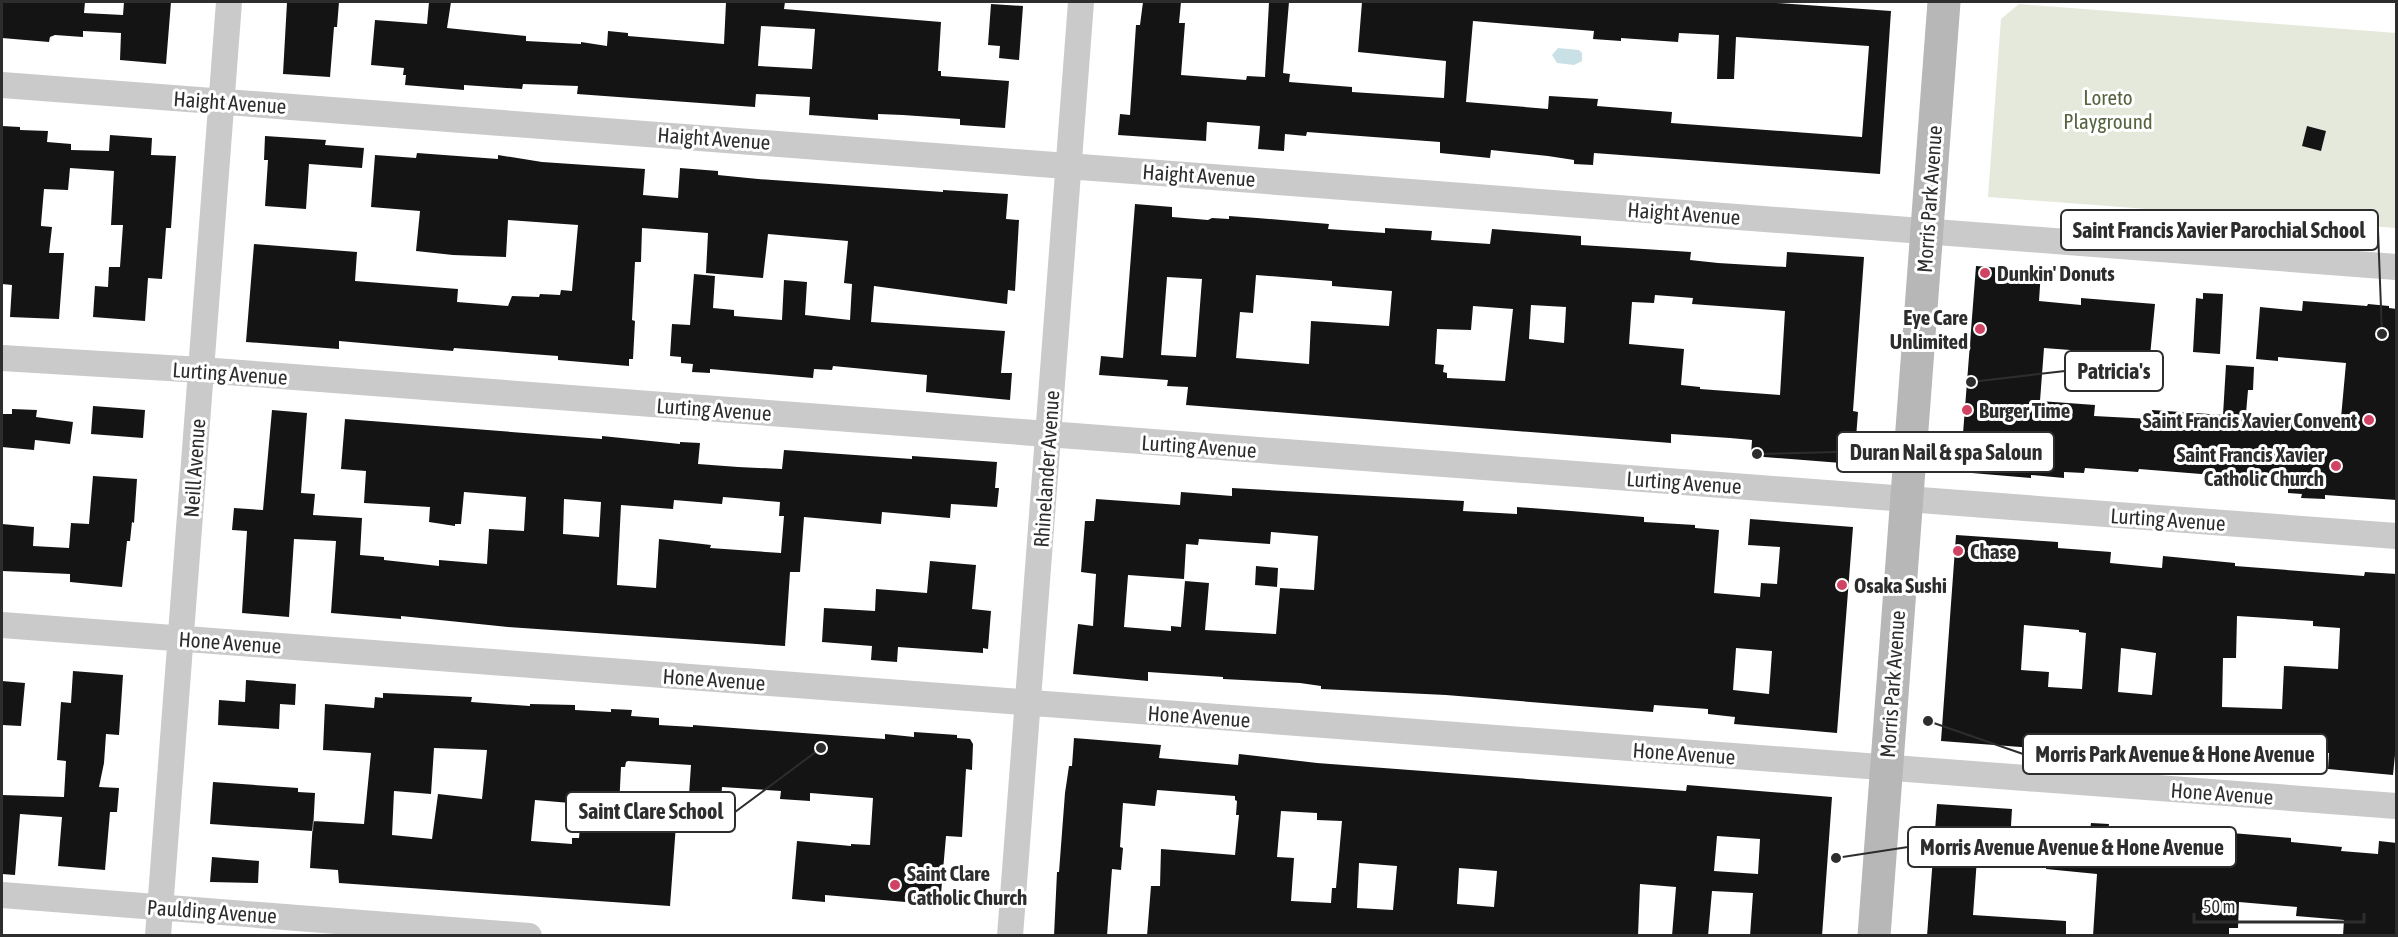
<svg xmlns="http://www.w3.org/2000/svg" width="2398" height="937" font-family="'Asap Condensed',sans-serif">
	<rect width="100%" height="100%" fill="#fff"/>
	<!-- green -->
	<path fill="#e5e9dc" d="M 2019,4 L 2396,33 L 2396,228 L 1988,197 L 2001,19 Z"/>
	<!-- water -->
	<path fill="#cae0e7" d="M 1558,48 L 1579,50 L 1582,53 L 1582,61 L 1574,65 L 1557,63 L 1552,55 Z"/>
	<!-- building -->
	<path fill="#141414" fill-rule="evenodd" d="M 2,2 L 85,2 L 84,13 L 123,15 L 124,2 L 171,2 L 166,64 L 120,60 L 121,33 L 83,31 L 83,37 L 55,35 L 50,37 L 49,42 L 2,38 Z
		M 287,2 L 339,2 L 337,27 L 334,27 L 330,77 L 283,74 Z
		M 429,2 L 451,2 L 447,28 L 526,36 L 526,41 L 581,44 L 581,42 L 607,46 L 608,31 L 628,33 L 628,36 L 724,44 L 726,2 L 785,2 L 784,9 L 941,22 L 938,71 L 941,71 L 941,76 L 1009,81 L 1005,128 L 960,125 L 960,119 L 903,115 L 878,114 L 878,120 L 809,115 L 810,97 L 756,94 L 755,107 L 577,94 L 578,86 L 523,84 L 522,89 L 464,85 L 464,90 L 405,85 L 406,75 L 403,75 L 404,68 L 371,65 L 375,20 L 427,24 ZM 761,26 L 815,29 L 812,69 L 758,66 Z
		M 1143,2 L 1181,2 L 1179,23 L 1185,23 L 1181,75 L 1246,80 L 1247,76 L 1265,77 L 1269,2 L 1289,2 L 1283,73 L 1290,74 L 1289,82 L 1352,87 L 1352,92 L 1444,98 L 1446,61 L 1358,52 L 1362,2 L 1762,2 L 1891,11 L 1880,174 L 1594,153 L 1593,165 L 1574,164 L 1574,160 L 1548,156 L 1491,150 L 1490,158 L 1440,153 L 1440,142 L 1307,132 L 1306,136 L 1285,134 L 1284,151 L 1258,149 L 1260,126 L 1207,122 L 1206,141 L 1118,135 L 1120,114 L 1130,115 L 1136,25 L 1140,25 ZM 1473,21 L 1594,31 L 1593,39 L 1621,41 L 1621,38 L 1678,42 L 1679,33 L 1719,35 L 1717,79 L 1734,79 L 1736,37 L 1869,46 L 1862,137 L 1671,123 L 1672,112 L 1597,106 L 1598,99 L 1549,96 L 1548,109 L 1466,102 Z
		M 991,4 L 1023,6 L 1019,60 L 999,58 L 1000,46 L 988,45 Z
		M 2,126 L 20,127 L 20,130 L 48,131 L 47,142 L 71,144 L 71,150 L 109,151 L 110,135 L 152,138 L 151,155 L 176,156 L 171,228 L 166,228 L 162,279 L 148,278 L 145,321 L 93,317 L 95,286 L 108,287 L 109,267 L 120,267 L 123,225 L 111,225 L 114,171 L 70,168 L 68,190 L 44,189 L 41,224 L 41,226 L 52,227 L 49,253 L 64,253 L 59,319 L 10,317 L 12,285 L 2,284 Z
		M 2307,126 L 2326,131 L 2321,151 L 2302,146 Z
		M 265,136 L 326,140 L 325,145 L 364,148 L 362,168 L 309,164 L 306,209 L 265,206 L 268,160 L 264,160 Z
		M 417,153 L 498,159 L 498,155 L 542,162 L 645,169 L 643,195 L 678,198 L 680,168 L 718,171 L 718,175 L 758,179 L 943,192 L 943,190 L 1008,194 L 1006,219 L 1019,220 L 1015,291 L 1008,290 L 1007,304 L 874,286 L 871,322 L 1005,331 L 1001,373 L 1012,373 L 1010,400 L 926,392 L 927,375 L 833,366 L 832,370 L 814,369 L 813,378 L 710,369 L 710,373 L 692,372 L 693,364 L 681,363 L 681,357 L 670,356 L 672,324 L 690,325 L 694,274 L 715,276 L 713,308 L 734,310 L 734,316 L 782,320 L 784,280 L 807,282 L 805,315 L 850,320 L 852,284 L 844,283 L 848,241 L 768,234 L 763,278 L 706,273 L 708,233 L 642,228 L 641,262 L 635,262 L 632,320 L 635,321 L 633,359 L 629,359 L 629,366 L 558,360 L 558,356 L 454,348 L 453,351 L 339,341 L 339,349 L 246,342 L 254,244 L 357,252 L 355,281 L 458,289 L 457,302 L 508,306 L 512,296 L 539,297 L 540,294 L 560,295 L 561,290 L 572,291 L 578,225 L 508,220 L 506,257 L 453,255 L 416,251 L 420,211 L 371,207 L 375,155 L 416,158 Z
		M 1135,204 L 1172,207 L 1172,217 L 1208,220 L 1212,218 L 1229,219 L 1229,216 L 1257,218 L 1329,224 L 1328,229 L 1385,233 L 1385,228 L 1432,231 L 1431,240 L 1490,244 L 1492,229 L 1581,236 L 1581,245 L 1691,252 L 1690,260 L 1718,263 L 1786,267 L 1787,252 L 1864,257 L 1853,411 L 1858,412 L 1854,464 L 1751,456 L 1752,440 L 1730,438 L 1671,434 L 1671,443 L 1186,405 L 1188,387 L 1167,386 L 1168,380 L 1099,375 L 1101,356 L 1123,358 ZM 1256,275 L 1332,281 L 1332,286 L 1392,291 L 1389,326 L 1311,321 L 1309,364 L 1236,358 L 1240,312 L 1253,313 ZM 1167,277 L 1202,279 L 1196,357 L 1161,355 ZM 1655,295 L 1693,298 L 1692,304 L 1785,311 L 1780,395 L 1700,389 L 1700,387 L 1681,385 L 1684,349 L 1629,344 L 1632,302 L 1654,303 ZM 1531,305 L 1566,307 L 1564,343 L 1529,339 ZM 1473,306 L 1513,309 L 1505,381 L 1447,378 L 1447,373 L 1443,372 L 1444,365 L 1435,364 L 1437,329 L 1471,330 Z
		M 1976,266 L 2041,271 L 2039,301 L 2081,305 L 2081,298 L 2155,304 L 2150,356 L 2044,348 L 2040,401 L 2095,405 L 2094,416 L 2151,419 L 2152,410 L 2223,415 L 2226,365 L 2254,367 L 2253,390 L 2248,390 L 2245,425 L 2284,427 L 2285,414 L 2341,418 L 2346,363 L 2278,357 L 2278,361 L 2256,359 L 2260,307 L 2302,311 L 2303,301 L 2367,306 L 2368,304 L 2389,306 L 2389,308 L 2397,309 L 2397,500 L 2325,495 L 2325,499 L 2301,498 L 2302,494 L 2288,493 L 2288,481 L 2139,469 L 2138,472 L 2085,468 L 2084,473 L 2064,472 L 2064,478 L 2031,475 L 2031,478 L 1960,472 Z
		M 2203,293 L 2223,294 L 2220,354 L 2193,352 L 2196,298 L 2203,299 Z
		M 93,406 L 145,410 L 143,438 L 91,434 Z
		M 12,409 L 37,410 L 36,417 L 73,422 L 70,444 L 35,440 L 34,450 L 2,447 L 2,414 L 12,414 Z
		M 272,410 L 307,413 L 301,493 L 315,494 L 313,515 L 362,518 L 360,555 L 384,557 L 384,560 L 439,566 L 439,560 L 487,564 L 489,529 L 524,531 L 526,497 L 464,492 L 461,524 L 455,524 L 455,526 L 429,522 L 430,507 L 364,503 L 366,471 L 341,469 L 345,419 L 602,439 L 602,436 L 680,444 L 680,442 L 700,443 L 698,464 L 738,467 L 782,469 L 784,450 L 912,459 L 912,456 L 997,462 L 995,488 L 999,488 L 997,507 L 951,504 L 950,518 L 882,512 L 881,524 L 804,517 L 800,572 L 790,572 L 785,646 L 508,627 L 401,616 L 401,619 L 331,613 L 336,541 L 294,539 L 289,617 L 242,613 L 247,531 L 232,530 L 234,508 L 263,510 ZM 723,497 L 780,502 L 779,516 L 784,516 L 781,553 L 710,548 L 711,545 L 659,539 L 656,588 L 617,585 L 621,505 L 673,509 L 674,500 L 722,504 ZM 564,499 L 601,502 L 599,537 L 563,534 Z
		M 93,476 L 137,479 L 134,523 L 132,522 L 130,541 L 127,541 L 122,587 L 70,582 L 70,574 L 2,571 L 2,524 L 34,527 L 33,546 L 69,548 L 71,523 L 89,524 Z
		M 1232,488 L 1464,501 L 1463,511 L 1517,514 L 1517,507 L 1571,511 L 1644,517 L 1644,522 L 1695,525 L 1695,528 L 1719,530 L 1714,593 L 1760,597 L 1761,583 L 1777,584 L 1780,547 L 1748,545 L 1750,519 L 1853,527 L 1837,733 L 1734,724 L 1735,717 L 1708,714 L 1708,709 L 1654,705 L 1653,712 L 1446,695 L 1321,689 L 1321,686 L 1300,683 L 1223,679 L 1223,677 L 1148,672 L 1148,681 L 1073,674 L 1078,624 L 1093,626 L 1096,574 L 1081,572 L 1085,521 L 1094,521 L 1096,499 L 1180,505 L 1181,492 L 1232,496 ZM 1271,532 L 1318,536 L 1314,590 L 1280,588 L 1276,634 L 1205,630 L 1209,583 L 1185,581 L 1181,627 L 1171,626 L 1171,631 L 1124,627 L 1128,575 L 1184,579 L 1186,544 L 1198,545 L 1199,539 L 1270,544 ZM 1736,648 L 1772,651 L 1769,694 L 1733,690 Z
		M 1956,535 L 2058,542 L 2058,548 L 2111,552 L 2110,563 L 2162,568 L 2163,556 L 2235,563 L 2235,566 L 2364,576 L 2365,572 L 2397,574 L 2397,735 L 2393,775 L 2328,769 L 2329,753 L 2309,752 L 2310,749 L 2248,744 L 2247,757 L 2195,753 L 2195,760 L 1941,741 ZM 2237,616 L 2313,621 L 2313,626 L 2340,628 L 2338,669 L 2284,666 L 2282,709 L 2222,707 L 2223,658 L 2236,658 ZM 2024,625 L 2079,630 L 2079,632 L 2086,633 L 2082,689 L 2048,687 L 2049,672 L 2021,670 ZM 2121,648 L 2156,653 L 2152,695 L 2118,692 Z
		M 930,561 L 976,565 L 972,609 L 991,611 L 988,649 L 983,648 L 983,653 L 898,647 L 897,662 L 871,660 L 872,646 L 822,642 L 824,608 L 875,611 L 876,589 L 927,593 Z
		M 1256,566 L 1278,568 L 1277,587 L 1255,585 Z
		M 73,671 L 123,675 L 119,735 L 106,734 L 104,763 L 99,787 L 119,788 L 117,812 L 110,812 L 105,870 L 58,866 L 62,817 L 20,814 L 15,875 L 2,874 L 2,795 L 64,797 L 66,761 L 57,760 L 61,702 L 71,703 Z
		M 246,680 L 296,684 L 295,705 L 280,704 L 279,729 L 218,725 L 219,700 L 245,702 Z
		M 2,681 L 25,683 L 21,726 L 2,725 Z
		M 383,693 L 472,697 L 471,702 L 530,706 L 530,704 L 575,705 L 575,710 L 611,712 L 611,709 L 632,710 L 631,716 L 659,718 L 659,725 L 693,727 L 693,725 L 885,739 L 885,734 L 914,737 L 914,732 L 957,735 L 957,738 L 970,739 L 973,744 L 972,770 L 966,769 L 962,837 L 946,836 L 940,905 L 825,895 L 825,902 L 792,899 L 797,841 L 851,846 L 851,844 L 870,845 L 873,798 L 810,793 L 810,801 L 780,799 L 781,791 L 722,787 L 719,827 L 687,825 L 691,765 L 628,761 L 626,762 L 625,767 L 621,767 L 619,808 L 677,811 L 670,906 L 339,883 L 338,870 L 310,868 L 313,821 L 364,824 L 371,753 L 323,750 L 325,704 L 374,708 L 375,697 L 383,698 ZM 434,748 L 487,750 L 482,799 L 438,794 L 432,839 L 392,835 L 394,791 L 431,794 ZM 535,800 L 582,804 L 579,838 L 572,838 L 572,844 L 531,841 Z
		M 1074,738 L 1161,745 L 1159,758 L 1238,765 L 1239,754 L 1317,763 L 1686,791 L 1687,785 L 1832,797 L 1822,936 L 1750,936 L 1753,893 L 1712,891 L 1708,936 L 1672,936 L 1676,887 L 1640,884 L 1638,936 L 1147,936 L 1151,886 L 1160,886 L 1161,849 L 1235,855 L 1239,815 L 1236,815 L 1237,801 L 1235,800 L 1235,796 L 1157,790 L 1155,806 L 1123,803 L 1120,847 L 1123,848 L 1121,870 L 1112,869 L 1107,936 L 1054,936 L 1057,872 L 1059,872 L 1065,793 L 1069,766 L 1072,766 ZM 1281,811 L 1317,813 L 1317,820 L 1342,821 L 1336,888 L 1332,888 L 1331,903 L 1291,901 L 1294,858 L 1277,857 ZM 1717,836 L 1760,839 L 1758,874 L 1714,871 ZM 1359,863 L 1397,866 L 1393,910 L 1357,908 ZM 1459,868 L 1497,871 L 1494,907 L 1457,904 Z
		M 213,782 L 298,788 L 298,792 L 315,793 L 313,831 L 210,824 Z
		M 1937,804 L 2012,809 L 2009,860 L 1977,858 L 1973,915 L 2066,921 L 2066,936 L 1927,936 Z
		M 2091,823 L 2109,824 L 2108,831 L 2148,835 L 2149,826 L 2291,838 L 2291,842 L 2342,847 L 2341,851 L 2378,854 L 2379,841 L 2397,843 L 2397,936 L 2343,936 L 2344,920 L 2296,916 L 2297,907 L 2239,902 L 2238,928 L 2229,928 L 2229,936 L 2093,936 L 2097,874 L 2046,869 L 2051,827 L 2090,831 Z
		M 212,857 L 259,861 L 258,883 L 210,882 Z"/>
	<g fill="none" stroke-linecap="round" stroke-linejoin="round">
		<!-- minor -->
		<path stroke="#cacaca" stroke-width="26" d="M 2,85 L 2396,267
			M 2,358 L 201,370 L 2396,536
			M 2,625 L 2396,806
			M 2,895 L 529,936
			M 158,936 L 229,2
			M 1010,936 L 1081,2"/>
		<!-- secondary -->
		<path stroke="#b7b7b7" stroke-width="33" d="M 1874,936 L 1944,2"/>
	</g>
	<!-- markers -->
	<g fill="#d04363" stroke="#fff" stroke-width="2">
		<circle cx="1985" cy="273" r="6"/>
		<circle cx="1980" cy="329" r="6"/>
		<circle cx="1967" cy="410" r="6"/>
		<circle cx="2369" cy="420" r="6"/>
		<circle cx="2336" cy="466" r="6"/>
		<circle cx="1958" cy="551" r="6"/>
		<circle cx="1842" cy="585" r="6"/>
		<circle cx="895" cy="885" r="6"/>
	</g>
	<g text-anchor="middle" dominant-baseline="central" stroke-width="6" stroke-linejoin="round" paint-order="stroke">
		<!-- park labels -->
		<g font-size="21" fill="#566340" stroke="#fff">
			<text x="2108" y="97">Loreto<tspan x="2108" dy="24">Playground</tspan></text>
		</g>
		<!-- street labels -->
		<g font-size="21" fill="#2d2d2d" stroke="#fff">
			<text transform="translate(230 102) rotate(4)">Haight Avenue</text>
			<text transform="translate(714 138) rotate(4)">Haight Avenue</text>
			<text transform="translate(1199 175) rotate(4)">Haight Avenue</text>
			<text transform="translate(1929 199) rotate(-86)">Morris Park Avenue</text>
			<text transform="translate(1684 213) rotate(4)">Haight Avenue</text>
			<text transform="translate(230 373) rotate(4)">Lurting Avenue</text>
			<text transform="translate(714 409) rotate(4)">Lurting Avenue</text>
			<text transform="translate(1199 446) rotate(4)">Lurting Avenue</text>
			<text transform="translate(194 468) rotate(-86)">Neill Avenue</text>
			<text transform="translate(1046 469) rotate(-86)">Rhinelander Avenue</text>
			<text transform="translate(1684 482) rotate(4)">Lurting Avenue</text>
			<text transform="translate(2168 519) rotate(4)">Lurting Avenue</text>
			<text transform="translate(230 642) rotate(4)">Hone Avenue</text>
			<text transform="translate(714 679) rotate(4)">Hone Avenue</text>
			<text transform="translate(1892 684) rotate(-86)">Morris Park Avenue</text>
			<text transform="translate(1199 716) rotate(4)">Hone Avenue</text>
			<text transform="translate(1684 753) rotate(4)">Hone Avenue</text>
			<text transform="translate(2222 793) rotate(4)">Hone Avenue</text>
			<text transform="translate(212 911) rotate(4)">Paulding Avenue</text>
		</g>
		<!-- poi labels -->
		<g font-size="21" font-weight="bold" fill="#2d2d2d" stroke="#fff" text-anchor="start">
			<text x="1997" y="273">Dunkin' Donuts</text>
			<text x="1968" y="317" text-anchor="end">Eye Care<tspan x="1968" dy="24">Unlimited</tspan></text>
			<text x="1979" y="410">Burger Time</text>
			<text x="2357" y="420" text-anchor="end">Saint Francis Xavier Convent</text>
			<text x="2324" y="454" text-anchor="end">Saint Francis Xavier<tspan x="2324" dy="24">Catholic Church</tspan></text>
			<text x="1970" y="551">Chase</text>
			<text x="1854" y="585">Osaka Sushi</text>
			<text x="907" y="873">Saint Clare<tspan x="907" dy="24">Catholic Church</tspan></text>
		</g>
	</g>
	<!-- callouts -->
	<path fill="none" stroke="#2d2d2d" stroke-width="2" d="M2382 334L2378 230M1971 382L2065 371M1757 454L1837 452M1928 721L2023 754M821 748L735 812M1836 858L1908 847"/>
	<g fill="#2d2d2d" stroke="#fff" stroke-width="2">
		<circle cx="2382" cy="334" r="6"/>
		<circle cx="1971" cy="382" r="6"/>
		<circle cx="1757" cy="454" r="6"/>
		<circle cx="1928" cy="721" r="6"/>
		<circle cx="821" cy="748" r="6"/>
		<circle cx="1836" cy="858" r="6"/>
	</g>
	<g fill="#fff" stroke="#2d2d2d" stroke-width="2">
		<rect x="2061" y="210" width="317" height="40" rx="6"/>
		<rect x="2065" y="351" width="98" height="40" rx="6"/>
		<rect x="1837" y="432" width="217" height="40" rx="6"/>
		<rect x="2023" y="734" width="304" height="40" rx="6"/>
		<rect x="566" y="792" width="169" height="40" rx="6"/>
		<rect x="1908" y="827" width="328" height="40" rx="6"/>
	</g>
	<g font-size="22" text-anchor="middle" font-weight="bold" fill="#2d2d2d">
		<text x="2219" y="238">Saint Francis Xavier Parochial School</text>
		<text x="2114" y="379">Patricia's</text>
		<text x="1946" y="460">Duran Nail &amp; spa Saloun</text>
		<text x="2175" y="762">Morris Park Avenue &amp; Hone Avenue</text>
		<text x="651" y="819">Saint Clare School</text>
		<text x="2072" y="855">Morris Avenue Avenue &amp; Hone Avenue</text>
	</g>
	<!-- border -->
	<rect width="2398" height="937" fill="none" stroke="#2d2d2d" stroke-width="6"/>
	<!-- scale -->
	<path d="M2194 913v9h170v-9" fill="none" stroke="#2d2d2d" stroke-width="3"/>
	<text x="2203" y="913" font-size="18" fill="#2d2d2d" stroke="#ffffff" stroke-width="4.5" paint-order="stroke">50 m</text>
</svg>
